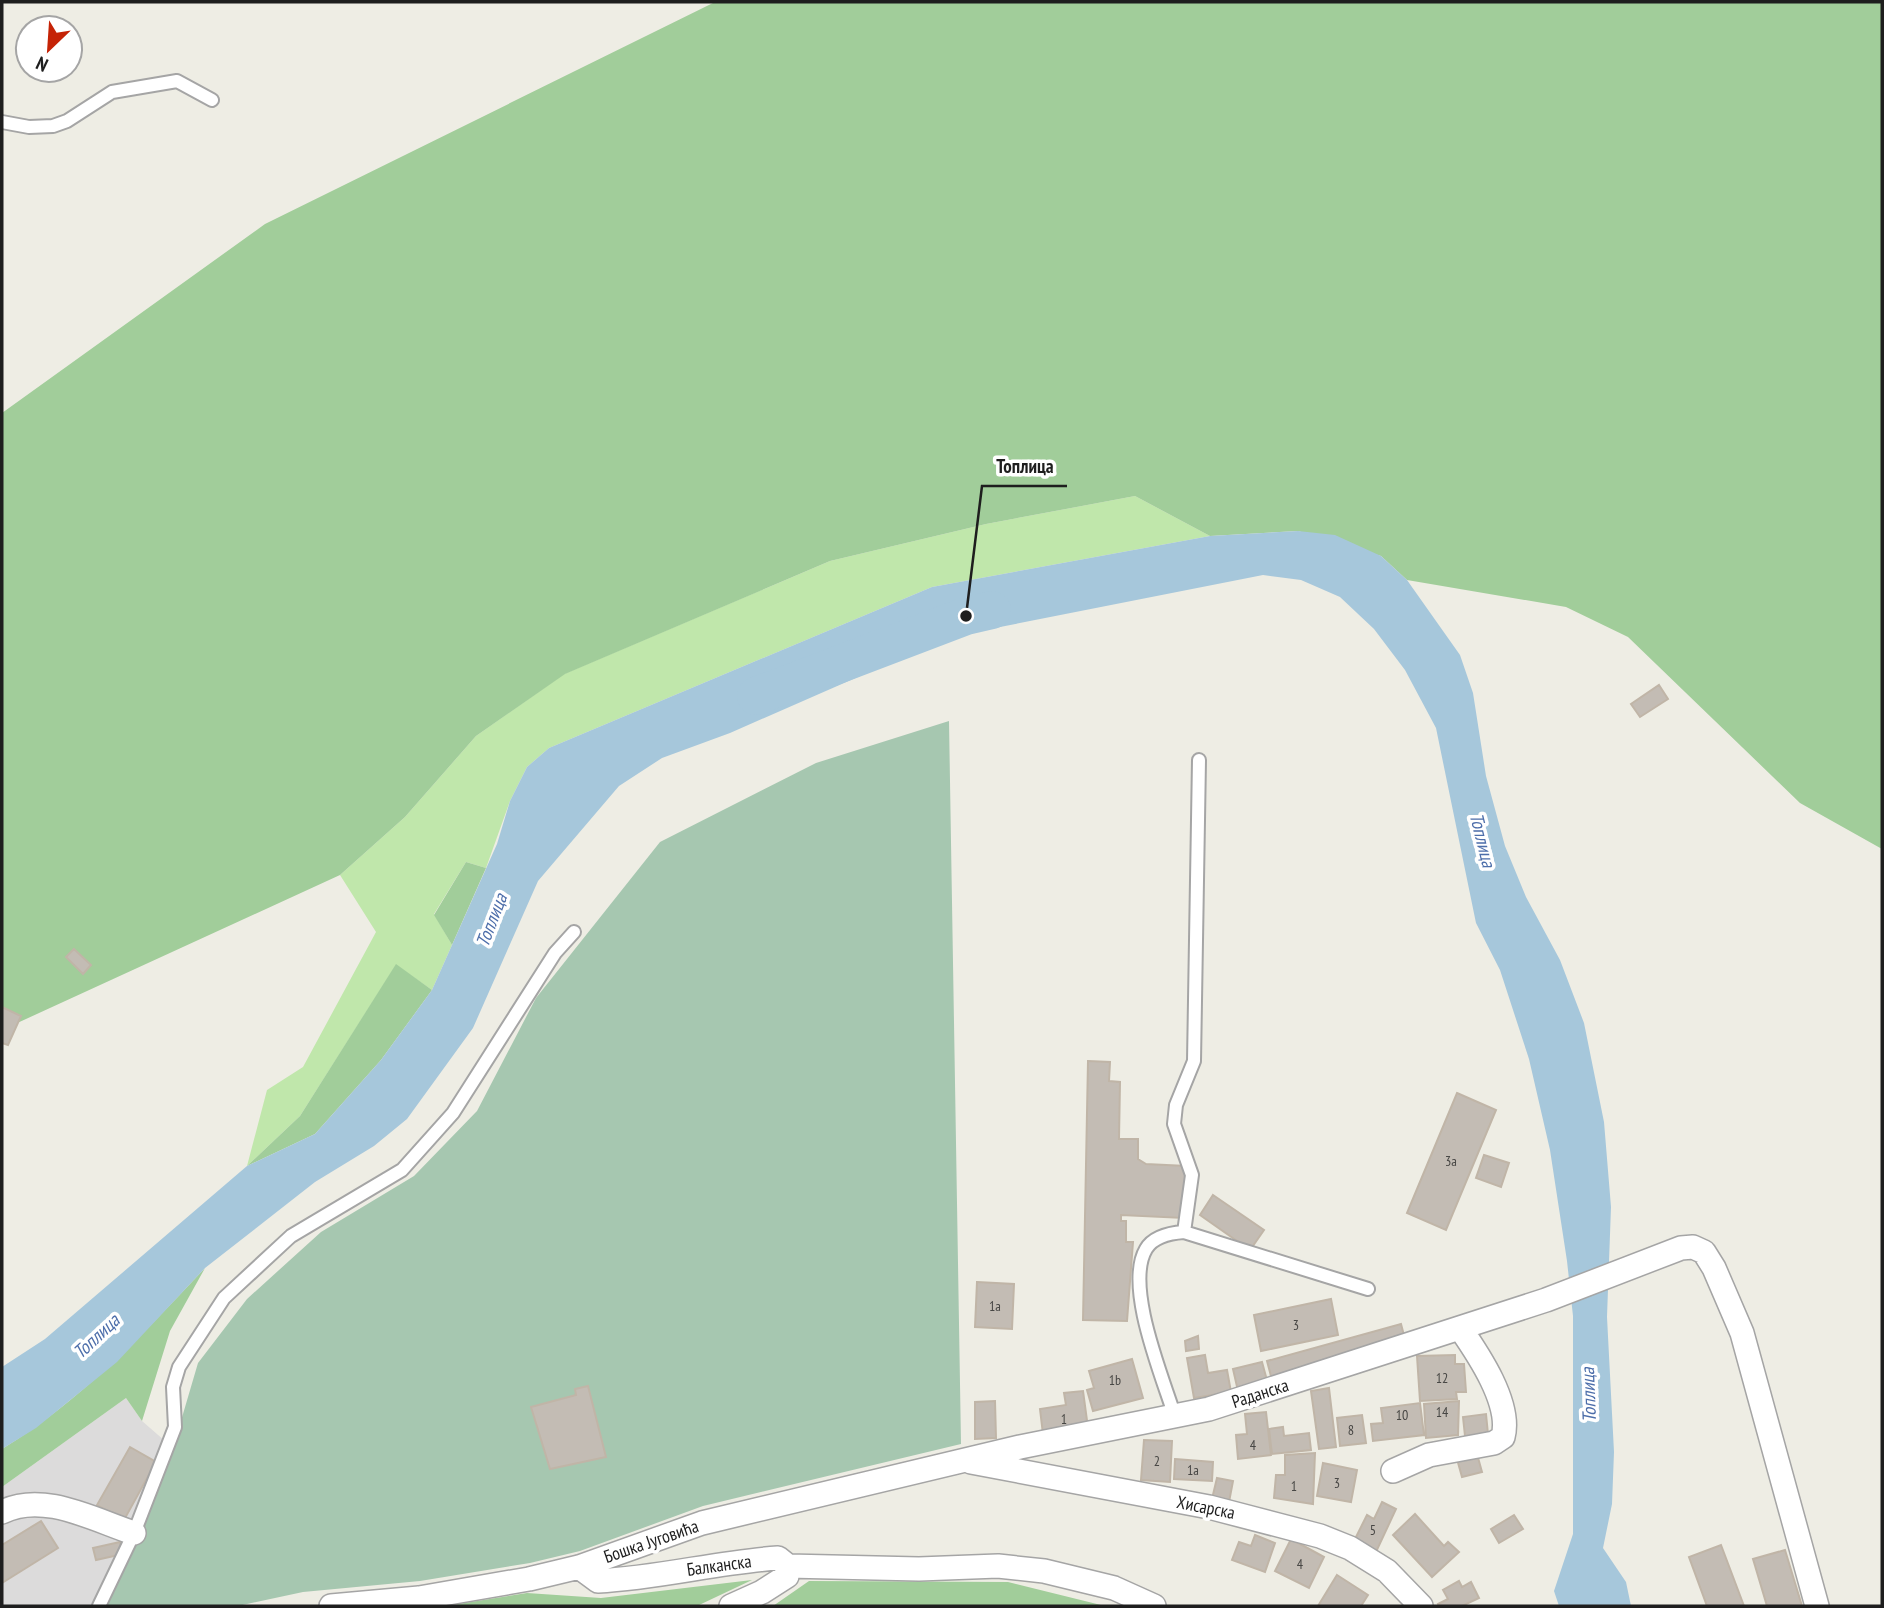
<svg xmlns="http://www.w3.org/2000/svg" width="1884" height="1608" font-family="'PT Sans Narrow',sans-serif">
	<rect width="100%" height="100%" fill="#eeede4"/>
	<!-- residential -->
	<path fill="#dcdbdb" d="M 126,1398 L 142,1421 L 173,1448 L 131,1555 L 103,1606 L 2,1606 L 2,1487 Z"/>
	<!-- grass -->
	<path fill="#c0e7ab" d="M 1135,496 L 1210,536 L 932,587 L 549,748 L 527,767 L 510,801 L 486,868 L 466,862 L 434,914 L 452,945 L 432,990 L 396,965 L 300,1116 L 247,1166 L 267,1090 L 303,1067 L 376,932 L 340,875 L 405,817 L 476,736 L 564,674 L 830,561 L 986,524 Z"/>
	<!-- forest -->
	<path fill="#a1cd9a" d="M 715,2 L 1882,2 L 1882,849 L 1800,803 L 1628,637 L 1566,607 L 1407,580 L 1381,556 L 1298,531 L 1210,536 L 1135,496 L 986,524 L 830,561 L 565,674 L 476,736 L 405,817 L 340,875 L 2,1030 L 2,413 L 265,224 Z
		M 466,862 L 486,868 L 452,945 L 434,915 Z
		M 396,964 L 432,990 L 381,1060 L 315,1134 L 247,1166 L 300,1116 Z
		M 205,1268 L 170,1331 L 142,1421 L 126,1398 L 2,1487 L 2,1449 C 82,1400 141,1336 205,1268 Z
		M 752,1580 L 697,1606 L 446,1606 L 527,1593 L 601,1598 Z
		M 809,1581 L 1008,1582 L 1105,1606 L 773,1606 Z"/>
	<!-- cemetery -->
	<path fill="#a6c7b0" d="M 949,721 L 961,1444 L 703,1506 L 580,1551 L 530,1563 L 420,1581 L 303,1592 L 238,1606 L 103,1606 L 131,1555 L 173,1448 L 198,1363 L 247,1299 L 321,1232 L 414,1176 L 477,1111 L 536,998 L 660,842 L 816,763 Z"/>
	<!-- water -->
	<path fill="#a6c7db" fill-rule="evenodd" d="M 1298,531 L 1335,535 L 1381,556 L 1407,580 L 1460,655 L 1473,693 L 1486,776 L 1505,846 L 1526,897 L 1560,960 L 1584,1023 L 1604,1122 L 1611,1207 L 1607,1317 L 1614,1452 L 1612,1504 L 1603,1548 L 1626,1582 L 1631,1606 L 1559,1606 L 1554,1591 L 1573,1534 L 1573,1316 L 1567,1261 L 1550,1150 L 1529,1059 L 1500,970 L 1476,923 L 1436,728 L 1405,670 L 1374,629 L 1340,597 L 1301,580 L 1263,575 L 949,637 L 730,733 L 662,758 L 619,786 L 538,881 L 473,1028 L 407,1119 L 374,1146 L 315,1182 L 205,1268 L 117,1362 L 36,1428 L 2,1449 L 2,1367 L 45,1339 L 247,1166 L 315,1134 L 381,1060 L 432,990 L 497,844 L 510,801 L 527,767 L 549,748 L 932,587 L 1210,536 ZM 939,620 L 943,627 L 824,682 L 796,690 L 802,680 L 876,637 Z"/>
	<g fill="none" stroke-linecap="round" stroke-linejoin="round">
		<!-- river -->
		<path stroke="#a6c7db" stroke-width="38" d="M 756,696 L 966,616 L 992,610"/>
	</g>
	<!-- building -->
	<path fill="#c3bcb4" stroke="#c0b5a7" stroke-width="2" d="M 1659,685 L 1668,699 L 1640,717 L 1631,704 Z
		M 74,949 L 91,965 L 83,974 L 66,957 Z
		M 2,1007 L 21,1016 L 8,1045 L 2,1043 Z
		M 1088,1061 L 1110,1062 L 1109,1081 L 1120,1082 L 1119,1139 L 1138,1139 L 1138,1159 L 1146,1164 L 1186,1166 L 1184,1218 L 1121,1215 L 1121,1221 L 1126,1221 L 1126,1242 L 1133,1242 L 1127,1321 L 1083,1320 Z
		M 1457,1093 L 1496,1110 L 1446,1230 L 1407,1213 Z
		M 1484,1155 L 1509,1163 L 1501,1187 L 1476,1178 Z
		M 1213,1195 L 1264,1230 L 1250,1250 L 1200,1215 Z
		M 977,1282 L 1014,1284 L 1012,1329 L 975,1327 Z
		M 1331,1299 L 1338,1335 L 1261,1351 L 1254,1315 Z
		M 1401,1324 L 1406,1343 L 1272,1380 L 1267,1361 Z
		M 1198,1336 L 1199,1349 L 1186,1351 L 1185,1341 Z
		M 1205,1355 L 1208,1373 L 1227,1370 L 1231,1392 L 1194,1398 L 1187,1358 Z
		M 1455,1355 L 1455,1364 L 1464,1364 L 1466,1392 L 1456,1392 L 1457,1399 L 1420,1401 L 1417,1356 Z
		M 1132,1359 L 1143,1398 L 1093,1411 L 1087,1390 L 1094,1388 L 1089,1371 Z
		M 1262,1362 L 1268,1384 L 1238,1391 L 1233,1369 Z
		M 588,1386 L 606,1457 L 550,1469 L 531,1407 L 576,1395 L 575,1389 Z
		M 1329,1388 L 1336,1447 L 1319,1449 L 1311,1391 Z
		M 1083,1391 L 1088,1428 L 1043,1434 L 1040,1409 L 1066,1405 L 1064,1393 Z
		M 995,1401 L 996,1438 L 975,1439 L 975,1402 Z
		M 1459,1401 L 1458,1435 L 1426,1438 L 1424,1404 Z
		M 1420,1403 L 1424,1435 L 1373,1441 L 1371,1424 L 1383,1423 L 1381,1408 Z
		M 1266,1412 L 1271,1455 L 1238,1459 L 1236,1435 L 1247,1434 L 1245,1414 Z
		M 1486,1414 L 1488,1434 L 1465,1436 L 1463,1417 Z
		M 1362,1415 L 1366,1443 L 1340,1446 L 1337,1418 Z
		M 1283,1427 L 1284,1436 L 1309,1433 L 1311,1450 L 1272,1454 L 1269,1429 Z
		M 1144,1440 L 1172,1441 L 1170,1482 L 1141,1480 Z
		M 130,1447 L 156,1462 L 124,1520 L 97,1505 Z
		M 1315,1453 L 1313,1504 L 1274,1498 L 1276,1475 L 1285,1475 L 1285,1455 Z
		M 1477,1454 L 1482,1472 L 1462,1477 L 1457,1459 Z
		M 1175,1459 L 1213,1462 L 1212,1481 L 1174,1479 Z
		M 1323,1463 L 1357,1470 L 1351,1502 L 1317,1496 Z
		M 1217,1478 L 1233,1481 L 1229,1502 L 1212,1499 Z
		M 1382,1502 L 1396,1509 L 1376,1552 L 1354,1541 L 1367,1515 L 1374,1519 Z
		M 1415,1514 L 1444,1546 L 1448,1542 L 1459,1552 L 1432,1577 L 1393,1535 Z
		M 1514,1515 L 1523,1529 L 1499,1543 L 1491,1529 Z
		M 41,1521 L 58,1548 L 2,1583 L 2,1545 Z
		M 1255,1535 L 1275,1543 L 1265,1572 L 1232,1560 L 1239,1542 L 1251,1546 Z
		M 1291,1539 L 1324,1557 L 1309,1588 L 1275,1571 Z
		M 120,1542 L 123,1554 L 96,1560 L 93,1548 Z
		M 1721,1545 L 1744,1606 L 1707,1606 L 1689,1557 Z
		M 1785,1550 L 1802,1606 L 1767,1606 L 1753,1559 Z
		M 1337,1575 L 1368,1595 L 1361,1606 L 1318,1606 Z
		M 1459,1581 L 1462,1587 L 1471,1582 L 1479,1598 L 1462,1606 L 1439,1606 L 1438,1604 L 1448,1599 L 1443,1590 Z"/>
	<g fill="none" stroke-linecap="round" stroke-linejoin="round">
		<defs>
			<path id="service" d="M 2,122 L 29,127 L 53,126 L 67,121 L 112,92 L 177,81 L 212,100
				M 1184,1232 L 1192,1175 L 1174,1124 L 1176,1105 L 1194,1061 L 1199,760
				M 1175,1417 C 1163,1378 1124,1286 1146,1249 C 1153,1237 1170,1233 1184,1232 L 1368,1289
				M 99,1606 L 134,1533 L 175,1427 L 173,1387 L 179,1367 L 224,1298 L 291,1236 L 402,1170 L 453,1113 L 555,953 L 574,932"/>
			<path id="minor" d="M 971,1462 L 1209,1507 L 1320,1536 L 1350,1548 L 1387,1571 L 1421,1606
				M 1393,1471 L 1429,1455 L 1494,1443 L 1503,1437 C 1512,1404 1478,1354 1460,1328
				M 2,1512 C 43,1491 94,1520 134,1533
				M 788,1566 L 919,1569 L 998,1566 L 1044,1571 L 1114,1588 L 1154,1606
				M 579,1567 L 598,1581 C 659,1578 718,1562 778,1558 L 788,1566 L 787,1576 L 762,1592 L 731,1606
				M 331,1606 L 419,1598 L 529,1579 L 579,1567 L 702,1523 L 1020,1447 L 1209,1409 L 1546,1300 L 1681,1248 L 1693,1247 L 1704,1252 L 1714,1268 L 1742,1333 L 1817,1606"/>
		</defs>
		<!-- service casing -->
		<use href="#service" stroke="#a5a5a5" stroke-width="16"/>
		<!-- minor casing -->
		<use href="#minor" stroke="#a5a5a5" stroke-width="26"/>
		<!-- service -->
		<use href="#service" stroke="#fff" stroke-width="12"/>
		<!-- minor -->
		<use href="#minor" stroke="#fff" stroke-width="23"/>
	</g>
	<g text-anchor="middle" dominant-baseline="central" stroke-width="7" stroke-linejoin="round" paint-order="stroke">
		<!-- number labels -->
		<g font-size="14" fill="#474644">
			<text x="1451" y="1161">3a</text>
			<text x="995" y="1306">1a</text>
			<text x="1296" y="1325">3</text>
			<text x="1442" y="1378">12</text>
			<text x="1115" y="1380">1b</text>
			<text x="1442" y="1412">14</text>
			<text x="1402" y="1415">10</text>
			<text x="1064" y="1419">1</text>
			<text x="1351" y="1430">8</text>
			<text x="1253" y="1445">4</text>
			<text x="1157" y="1461">2</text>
			<text x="1193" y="1470">1a</text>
			<text x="1337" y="1483">3</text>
			<text x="1294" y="1486">1</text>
			<text x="1373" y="1530">5</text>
			<text x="1300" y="1564">4</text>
		</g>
		<!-- street labels -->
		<g font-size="18" fill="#1e1e1e" stroke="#fff">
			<text transform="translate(1260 1393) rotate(-18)">Раданска</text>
			<text transform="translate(1206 1507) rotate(11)">Хисарска</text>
			<text transform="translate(651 1541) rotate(-19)">Бошка Југовића</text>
			<text transform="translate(719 1565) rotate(-8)">Балканска</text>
		</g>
		<!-- water labels -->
		<g font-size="19" font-style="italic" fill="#4d6eaa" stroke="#fff">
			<text transform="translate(1483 840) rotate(76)">Топлица</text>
			<text transform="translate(491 920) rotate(-69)">Топлица</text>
			<text transform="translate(96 1336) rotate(-43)">Топлица</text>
			<text transform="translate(1588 1395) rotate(-92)">Топлица</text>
		</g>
	</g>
	<!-- callouts -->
	<path fill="none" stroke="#1e1e1e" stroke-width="2.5" d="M966 616L982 486H1067"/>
	<circle fill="#1e1e1e" stroke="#fff" stroke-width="2.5" cx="966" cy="616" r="7"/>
	<g font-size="19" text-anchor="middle" font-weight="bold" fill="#1e1e1e" stroke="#fff" stroke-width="7" stroke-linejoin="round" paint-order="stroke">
		<text x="1025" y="473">Топлица</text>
	</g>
	<!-- border -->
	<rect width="1884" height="1608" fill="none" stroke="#1e1e1e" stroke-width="7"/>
	<!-- north arrow -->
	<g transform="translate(49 49) rotate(205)"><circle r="33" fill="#ffffff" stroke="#a5a5a5" stroke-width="2"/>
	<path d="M0-5L12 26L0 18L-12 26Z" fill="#c52306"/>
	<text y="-10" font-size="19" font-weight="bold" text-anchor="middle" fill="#1e1e1e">N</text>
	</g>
</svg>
